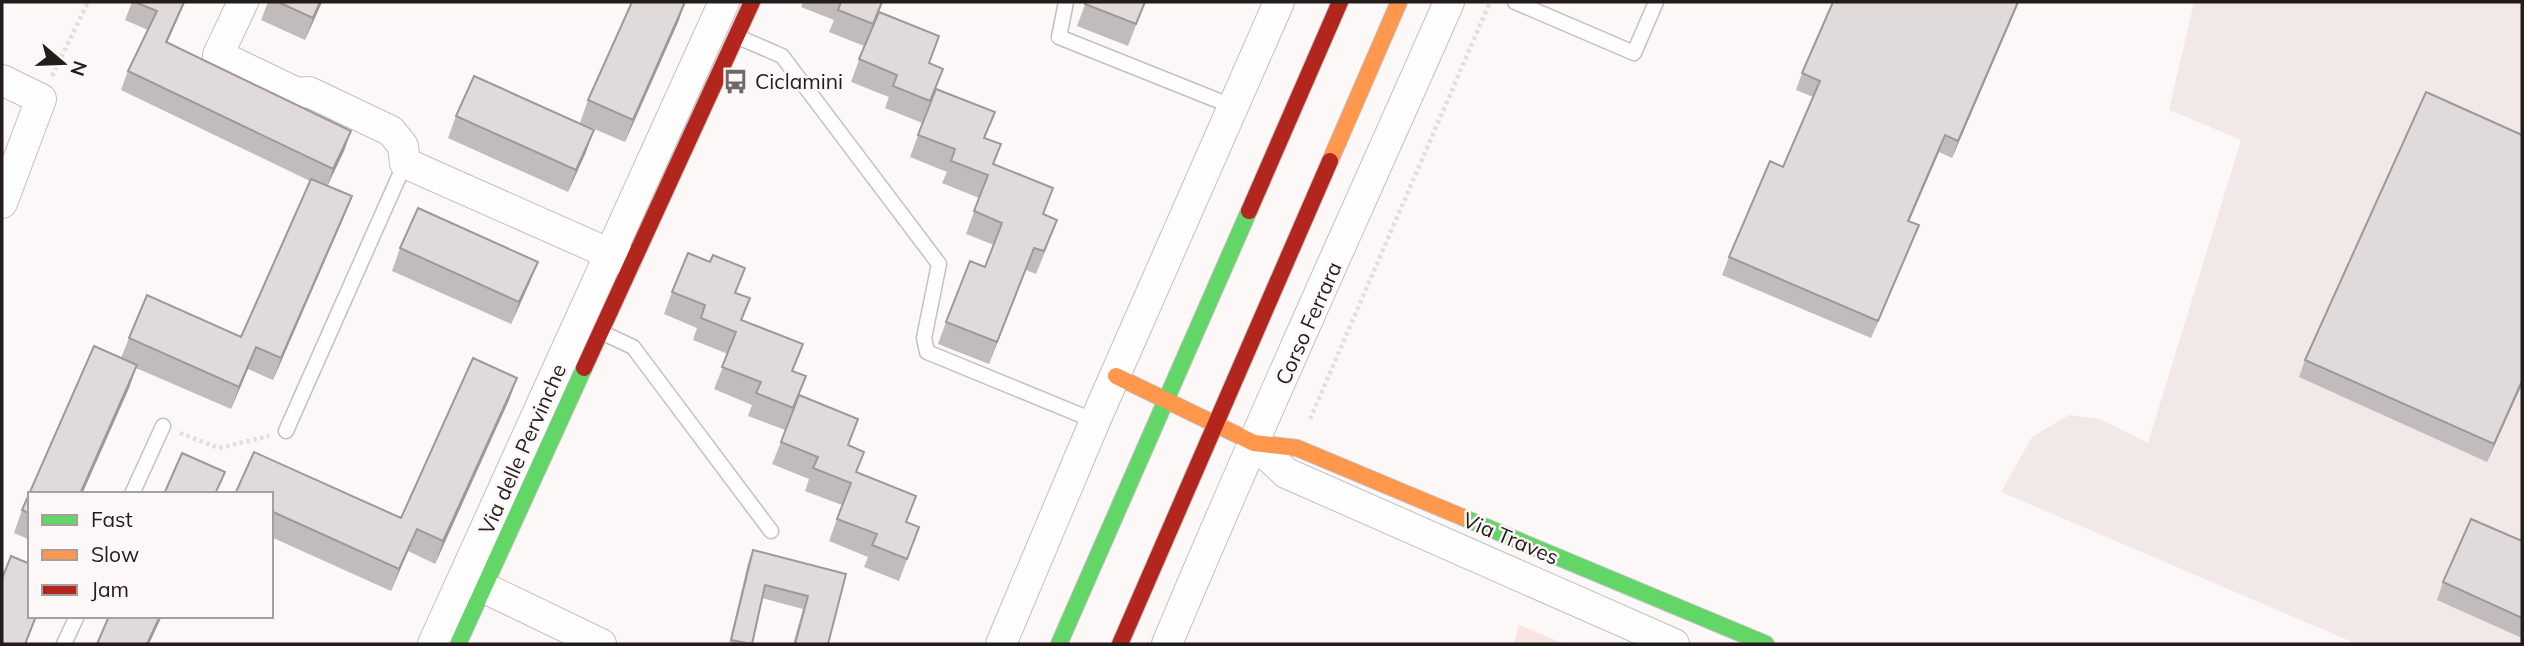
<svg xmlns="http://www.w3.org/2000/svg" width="2524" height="646" font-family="Mulish,sans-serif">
	<rect width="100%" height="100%" fill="#fcf8f8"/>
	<!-- built -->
	<path fill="#f2e8e8" d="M 2194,2 L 2522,2 L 2522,644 L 2357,644 L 2001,492 L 2032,437 L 2069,415 L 2100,419 L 2148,443 L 2241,140 L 2169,110 Z"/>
	<!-- green -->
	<path fill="#f8e4e3" d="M 1519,625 L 1565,644 L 1514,644 Z"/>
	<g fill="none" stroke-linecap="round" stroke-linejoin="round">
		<defs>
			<path id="lane" d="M 1066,2 L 1059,37 L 1234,107
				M 1515,2 L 1634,53 L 1656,2
				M 738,37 L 782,56 L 939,264 L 924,338 L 927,352 L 1095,421
				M 603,333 L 633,347 L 771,531
				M 286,431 L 405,163
				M 132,494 L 163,426
				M 64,644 L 77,616"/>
			<path id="street" d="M 243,2 L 218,55 L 297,93 L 309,92 L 391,131 L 403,146 L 405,163 L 626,261
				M 2,80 L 41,99 L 2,203
				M 1254,443 L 1286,473 L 1674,644
				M 466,579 L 601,644
				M 433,644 L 724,2
				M 1001,644 L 1095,421 L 1279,2
				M 1167,644 C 1257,428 1355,216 1449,2"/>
			<path id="fast" d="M 1462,517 L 1766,644
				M 458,644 L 584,368
				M 1059,644 L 1249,211"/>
			<path id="slow" d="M 1330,161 L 1399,2
				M 1116,376 L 1254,443 L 1297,448 L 1462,517"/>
			<path id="jam" d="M 1249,211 L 1340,2
				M 584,368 L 752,2
				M 1120,644 L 1330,161"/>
		</defs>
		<!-- lane casing -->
		<use href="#lane" stroke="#c6bfbf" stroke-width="17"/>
		<!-- street casing -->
		<use href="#street" stroke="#c6bfbf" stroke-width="32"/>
		<!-- fast casing -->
		<use href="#fast" stroke="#c6bfbf" stroke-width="18"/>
		<!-- slow casing -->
		<use href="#slow" stroke="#c6bfbf" stroke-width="18"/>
		<!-- jam casing -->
		<use href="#jam" stroke="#c6bfbf" stroke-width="18"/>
		<!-- path -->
		<path stroke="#e0dede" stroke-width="4.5" stroke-dasharray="3.5 3.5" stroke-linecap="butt" d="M 52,76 L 88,2
			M 1310,419 L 1490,2
			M 180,433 L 219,448 L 269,436"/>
		<!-- lane -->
		<use href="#lane" stroke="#fffefe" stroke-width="14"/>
		<!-- street -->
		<use href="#street" stroke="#fffefe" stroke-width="30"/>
		<!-- fast -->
		<use href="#fast" stroke="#63d668" stroke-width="16"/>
		<!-- slow -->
		<use href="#slow" stroke="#ff974d" stroke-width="16"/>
		<!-- jam -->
		<use href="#jam" stroke="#b3261e" stroke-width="16"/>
	</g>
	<!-- wall -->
	<path fill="#c2bbbb" d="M 132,2 L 185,2 L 167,42 L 351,131 L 344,151 L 327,186 L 352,196 L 343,219 L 273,380 L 248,369 L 231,409 L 136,368 L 129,388 L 82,494 L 30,494 L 30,540 L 14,533 L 22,510 L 94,346 L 121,358 L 129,338 L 147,295 L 241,337 L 310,181 L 121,90 L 128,71 L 148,30 L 125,20 Z
		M 268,2 L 322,2 L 305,40 L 261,20 Z
		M 803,2 L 883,2 L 879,12 L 929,63 L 943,69 L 922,123 L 885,108 L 889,97 L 851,82 L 864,46 L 829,32 L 834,20 L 801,7 Z
		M 1086,2 L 1145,2 L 1128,46 L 1077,26 Z
		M 2019,2 L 1952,158 L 1939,152 L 1909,221 L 1919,225 L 1912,243 L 1871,338 L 1722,275 L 1729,257 L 1783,167 L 1813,97 L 1796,90 L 1802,73 Z
		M 679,20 L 625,142 L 580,123 L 588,100 Z
		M 456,116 L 586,152 L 568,192 L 448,138 Z
		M 918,135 L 985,138 L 1001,144 L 994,164 L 1043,214 L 1049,242 L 1036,274 L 1026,270 L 989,364 L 938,344 L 946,322 L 985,267 L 994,245 L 966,234 L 979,198 L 942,183 L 947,172 L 910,157 Z
		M 2522,135 L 2522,384 L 2487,462 L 2299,377 L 2305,360 Z
		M 400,248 L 538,262 L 529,284 L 511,324 L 392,271 Z
		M 672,292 L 736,293 L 750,298 L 742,320 L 793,371 L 806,376 L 785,430 L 748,416 L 752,405 L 714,389 L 728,354 L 693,340 L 697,328 L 664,314 Z
		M 517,378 L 509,400 L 435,564 L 408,551 L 391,591 L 271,537 L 271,494 L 401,518 Z
		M 781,442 L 848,446 L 864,452 L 857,472 L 906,522 L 919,527 L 899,581 L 864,567 L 868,557 L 829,541 L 842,505 L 805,491 L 809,479 L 772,464 Z
		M 2522,541 L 2522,638 L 2437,600 L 2443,582 Z
		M 753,550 L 846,574 L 828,644 L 793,644 L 803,609 L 762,598 L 752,644 L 729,644 L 748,563 Z"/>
	<!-- shaded-wall -->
	<path fill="#9e9999" d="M 184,2 L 185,2 L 159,61 L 166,42 Z
		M 320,2 L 322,2 L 305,40 L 313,18 Z
		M 685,2 L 679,20 L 625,142 L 633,120 Z
		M 2018,2 L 2019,2 L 1952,158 L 1958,141 Z
		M 594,130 L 586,152 L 568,192 L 576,170 Z
		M 351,131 L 344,151 L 326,189 L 333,169 Z
		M 1945,135 L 1939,152 L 1902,238 L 1908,221 Z
		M 352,196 L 343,219 L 273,380 L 281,358 Z
		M 1919,225 L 1912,243 L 1871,338 L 1878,321 Z
		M 1034,248 L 1026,270 L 989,364 L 997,342 Z
		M 538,262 L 529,284 L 511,324 L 519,302 Z
		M 256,347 L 248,369 L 231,409 L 239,387 Z
		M 137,365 L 129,388 L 82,494 L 80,494 Z
		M 517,378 L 509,400 L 435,564 L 443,541 Z
		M 2522,381 L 2522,384 L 2487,462 L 2494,444 Z
		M 417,529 L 408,551 L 391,591 L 399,569 Z
		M 36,616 L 37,616 L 26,644 L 25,644 Z
		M 160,616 L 162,616 L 149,644 L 147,644 Z"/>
	<!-- building -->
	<path fill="#e1dada" stroke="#9e9999" stroke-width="2" d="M 135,2 L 184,2 L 166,42 L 351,131 L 333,169 L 128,71 L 157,11 Z
		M 278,2 L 320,2 L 313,18 Z
		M 632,2 L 685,2 L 633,120 L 588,100 Z
		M 841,2 L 882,2 L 873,24 L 838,10 Z
		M 1086,2 L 1145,2 L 1136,24 L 1085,4 Z
		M 1833,2 L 2018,2 L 1958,141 L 1945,135 L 1908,221 L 1919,225 L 1878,321 L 1729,257 L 1770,161 L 1783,167 L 1820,81 L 1802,73 Z
		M 879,12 L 939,36 L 929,63 L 943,69 L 930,101 L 893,86 L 897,75 L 859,59 Z
		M 474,76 L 594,130 L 576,170 L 456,116 Z
		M 936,89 L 995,112 L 984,138 L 1001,144 L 993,164 L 1053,188 L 1043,214 L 1057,220 L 1044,251 L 1034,248 L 997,342 L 946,322 L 970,261 L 985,267 L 1002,223 L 974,211 L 988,175 L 951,161 L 955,149 L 918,135 Z
		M 2426,92 L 2522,135 L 2522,381 L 2494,444 L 2305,360 Z
		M 311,179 L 352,196 L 281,358 L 256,347 L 239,387 L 129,338 L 147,295 L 241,337 Z
		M 418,208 L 538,262 L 519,302 L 400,248 Z
		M 688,253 L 710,262 L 713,255 L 745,268 L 735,293 L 750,298 L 741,320 L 803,344 L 792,371 L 806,376 L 793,408 L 756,393 L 761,382 L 722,367 L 736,332 L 701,318 L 705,305 L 672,292 Z
		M 94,346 L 137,365 L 80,494 L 30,494 L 30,514 L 22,510 Z
		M 473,358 L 517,378 L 443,541 L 417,529 L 399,569 L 271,511 L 271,494 L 235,494 L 254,452 L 401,518 Z
		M 799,395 L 858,419 L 848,445 L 864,452 L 856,472 L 916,496 L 906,522 L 919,527 L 907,559 L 872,545 L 877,534 L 837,519 L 851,483 L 813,468 L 818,457 L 781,442 Z
		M 182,453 L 225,472 L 215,494 L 164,494 Z
		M 2471,519 L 2522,541 L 2522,618 L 2443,582 Z
		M 753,550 L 846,574 L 828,644 L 795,644 L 808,596 L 765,585 L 752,644 L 731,640 Z
		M 11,556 L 30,564 L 30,616 L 36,616 L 25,644 L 2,644 L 2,579 Z
		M 109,616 L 160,616 L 147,644 L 97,644 Z"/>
	<!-- icons -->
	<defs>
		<symbol id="bus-bare" viewBox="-9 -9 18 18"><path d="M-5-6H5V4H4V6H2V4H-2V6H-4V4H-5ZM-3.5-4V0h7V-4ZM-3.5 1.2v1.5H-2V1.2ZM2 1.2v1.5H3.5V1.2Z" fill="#706868" stroke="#fdf7f7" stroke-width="2.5" paint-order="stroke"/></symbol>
	</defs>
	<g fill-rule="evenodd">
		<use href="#bus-bare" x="718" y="64" width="35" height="35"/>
	</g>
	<g text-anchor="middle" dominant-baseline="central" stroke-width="5" stroke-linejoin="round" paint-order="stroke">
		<!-- poi labels -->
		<g font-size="21" fill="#241b1b" stroke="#fdf7f7" text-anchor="start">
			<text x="755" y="81">Ciclamini</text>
		</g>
		<!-- street labels -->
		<g font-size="21" fill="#241b1b" stroke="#fdf7f7">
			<text transform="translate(1308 323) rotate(-66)">Corso Ferrara</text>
			<text transform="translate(522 449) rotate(-66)">Via delle Pervinche</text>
			<text transform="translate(1511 538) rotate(23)">Via Traves</text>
		</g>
	</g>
	<!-- border -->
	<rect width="2524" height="646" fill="none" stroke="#241b1b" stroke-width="7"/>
	<!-- legend -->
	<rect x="28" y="492" width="245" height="126" fill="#fdf7f7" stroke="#a69f9f" stroke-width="2"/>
	<rect x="42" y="515" width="35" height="10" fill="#63d668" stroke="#a69f9f" stroke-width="2"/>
	<text x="91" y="527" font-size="21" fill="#241b1b">Fast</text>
	<rect x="42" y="550" width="35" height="10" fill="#ff974d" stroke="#a69f9f" stroke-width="2"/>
	<text x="91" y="562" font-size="21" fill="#241b1b">Slow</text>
	<rect x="42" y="585" width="35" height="10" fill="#b3261e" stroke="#a69f9f" stroke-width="2"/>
	<text x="91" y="597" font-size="21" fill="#241b1b">Jam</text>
	<!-- north arrow -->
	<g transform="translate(63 63) rotate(109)" stroke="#fdf7f7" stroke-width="5" paint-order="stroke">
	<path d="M0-5L12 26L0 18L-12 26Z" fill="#241b1b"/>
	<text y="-10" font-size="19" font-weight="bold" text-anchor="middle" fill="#241b1b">N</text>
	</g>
</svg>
